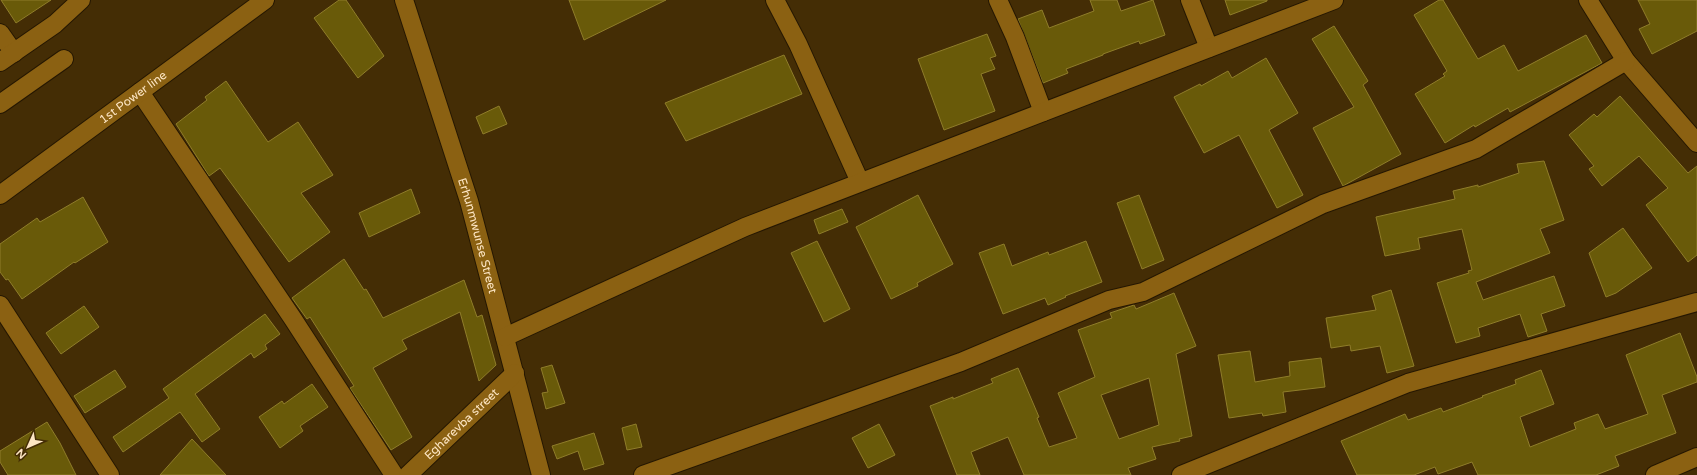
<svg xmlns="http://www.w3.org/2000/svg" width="1697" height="475" font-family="'Varela Round',sans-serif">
	<rect width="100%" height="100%" fill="#442d05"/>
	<!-- building -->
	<path fill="#695a09" stroke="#8f7d2a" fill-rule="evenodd" d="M 1,0 L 51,0 L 16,23 Z
		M 339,0 L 346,0 L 384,56 L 358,78 L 314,18 Z
		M 569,0 L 666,0 L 584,40 Z
		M 1090,0 L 1117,0 L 1121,11 L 1153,0 L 1165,35 L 1140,44 L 1139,41 L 1103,54 L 1103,55 L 1066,69 L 1068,73 L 1043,83 L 1018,19 L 1042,10 L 1049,28 L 1094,11 Z
		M 1225,0 L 1267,0 L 1267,1 L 1230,15 Z
		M 1439,0 L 1443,0 L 1478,59 L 1504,45 L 1518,71 L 1586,35 L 1602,63 L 1510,112 L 1508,108 L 1475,127 L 1474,125 L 1445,143 L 1415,94 L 1445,76 L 1443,74 L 1447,71 L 1414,15 Z
		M 1638,0 L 1697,0 L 1697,31 L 1652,54 L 1639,29 L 1650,24 Z
		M 1334,26 L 1368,81 L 1363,85 L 1401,154 L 1343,186 L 1313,128 L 1354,107 L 1312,39 Z
		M 987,34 L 996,56 L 990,58 L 995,69 L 981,74 L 995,111 L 944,130 L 918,59 Z
		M 784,55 L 802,94 L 686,141 L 665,103 Z
		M 1266,58 L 1298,113 L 1269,130 L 1303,195 L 1277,208 L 1239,135 L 1204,153 L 1174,97 L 1200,84 L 1201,86 L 1228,71 L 1232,78 Z
		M 226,81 L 268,142 L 298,122 L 333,175 L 301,193 L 330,232 L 289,262 L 220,168 L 209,176 L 176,124 L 207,100 L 205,97 Z
		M 1620,96 L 1688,173 L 1697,166 L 1697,255 L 1688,262 L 1646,205 L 1668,188 L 1639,156 L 1602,186 L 1589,169 L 1594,166 L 1569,135 L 1594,114 L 1597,117 Z
		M 499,106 L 507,124 L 483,134 L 476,117 Z
		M 1544,161 L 1564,220 L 1540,229 L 1550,253 L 1476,282 L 1483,300 L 1554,276 L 1565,306 L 1541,314 L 1547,331 L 1528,337 L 1520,314 L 1478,328 L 1480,336 L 1456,343 L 1437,283 L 1469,273 L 1468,271 L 1472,270 L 1462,229 L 1418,238 L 1420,249 L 1385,256 L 1376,217 L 1455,199 L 1453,191 L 1478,185 L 1478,187 L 1519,173 L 1517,164 Z
		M 411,189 L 420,213 L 369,237 L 359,213 Z
		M 918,195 L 953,264 L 917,283 L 918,286 L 891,299 L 856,227 Z
		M 1139,195 L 1164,260 L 1142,269 L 1117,203 Z
		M 83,197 L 108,242 L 75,263 L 74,262 L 22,299 L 8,279 L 6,280 L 0,272 L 0,244 L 37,218 L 40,222 Z
		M 842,209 L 848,222 L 819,234 L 814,220 Z
		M 1623,228 L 1652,268 L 1616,293 L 1606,297 L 1589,253 Z
		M 817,241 L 850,309 L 824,322 L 791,253 Z
		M 1086,241 L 1102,282 L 1065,296 L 1066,297 L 1048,305 L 1045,298 L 1003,314 L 979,253 L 1004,244 L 1012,266 L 1048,252 L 1049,255 Z
		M 344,259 L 364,290 L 366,289 L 383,318 L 464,280 L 477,317 L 482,315 L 496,365 L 479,381 L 460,312 L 402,340 L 407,349 L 373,368 L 412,437 L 391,450 L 350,388 L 354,386 L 310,317 L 307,319 L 292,298 Z
		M 1391,290 L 1414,366 L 1387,373 L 1380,346 L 1351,351 L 1350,345 L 1331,348 L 1326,318 L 1376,310 L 1372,296 Z
		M 1174,293 L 1196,346 L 1176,354 L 1192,436 L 1179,439 L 1180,441 L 1152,447 L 1156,459 L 1128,468 L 1131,475 L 1024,475 L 1008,437 L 971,452 L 980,475 L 957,475 L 930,406 L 953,397 L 953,399 L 993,383 L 991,379 L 1018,368 L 1039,417 L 1037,418 L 1049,447 L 1077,438 L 1058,393 L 1095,377 L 1078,330 L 1112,318 L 1110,313 L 1134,305 L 1136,309 ZM 1149,378 L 1159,425 L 1119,439 L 1101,395 Z
		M 84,306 L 99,327 L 61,354 L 46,333 Z
		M 265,314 L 280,334 L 265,345 L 267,349 L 254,358 L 251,353 L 195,394 L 220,429 L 202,442 L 180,412 L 123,452 L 113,437 L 169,398 L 163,389 Z
		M 1680,333 L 1697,377 L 1697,382 L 1662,395 L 1676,433 L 1615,456 L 1619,466 L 1596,475 L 1478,475 L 1472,462 L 1438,474 L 1435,467 L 1414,475 L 1357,475 L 1341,441 L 1405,414 L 1408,420 L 1441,408 L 1443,412 L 1483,397 L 1482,396 L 1516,384 L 1515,380 L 1541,370 L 1554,404 L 1520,417 L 1530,447 L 1576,429 L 1574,423 L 1598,414 L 1605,429 L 1648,414 L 1626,355 Z
		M 1250,351 L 1255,382 L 1290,376 L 1289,362 L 1321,358 L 1325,387 L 1283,392 L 1286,412 L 1263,416 L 1262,413 L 1229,418 L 1218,355 Z
		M 552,365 L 565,403 L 546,409 L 542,393 L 548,392 L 541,368 Z
		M 115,370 L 126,387 L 85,413 L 74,396 Z
		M 312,384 L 328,407 L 300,426 L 303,431 L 280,448 L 259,417 L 282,401 L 284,404 Z
		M 47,422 L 60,443 L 76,475 L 8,475 L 0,462 L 0,451 Z
		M 636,424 L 642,447 L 627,450 L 622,428 Z
		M 879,424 L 895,455 L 868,468 L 852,438 Z
		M 594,433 L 604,464 L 584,470 L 578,451 L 557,459 L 552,446 Z
		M 192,439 L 226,475 L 160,475 Z"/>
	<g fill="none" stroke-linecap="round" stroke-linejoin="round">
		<defs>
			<g id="street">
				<path id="s1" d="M 404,0 L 469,201 L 541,475"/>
				<path d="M 775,0 L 798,44 L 860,182"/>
				<path d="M 998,0 L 1015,37 L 1043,112"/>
				<path d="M 1190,0 L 1209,48"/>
				<path d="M 1588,0 L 1626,61 L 1697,143"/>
				<path d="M 0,33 L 14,53"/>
				<path d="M 0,62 L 55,24 L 81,0"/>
				<path d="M 140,92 L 293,319 L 394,475"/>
				<path d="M 0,104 L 64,59"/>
				<path id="s2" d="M 0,195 L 265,0"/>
				<path d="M 0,305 L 110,475"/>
				<path d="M 505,337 L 745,227 L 1334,0"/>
				<path id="s3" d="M 408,475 L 515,373"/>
				<path d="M 643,475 L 961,362 L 1109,300 L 1143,292 L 1323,204 L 1476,149 L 1626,61"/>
				<path d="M 1181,475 L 1408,383 L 1697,302"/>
				<path d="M 1655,475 L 1697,457"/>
			</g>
		</defs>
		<!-- street casing -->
		<use href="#street" stroke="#251702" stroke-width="20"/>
		<!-- street -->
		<use href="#street" stroke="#8b6112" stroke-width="18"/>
	</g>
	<g text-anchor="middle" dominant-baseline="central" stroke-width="3.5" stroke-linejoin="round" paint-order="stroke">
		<!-- street labels -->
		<g font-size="12" fill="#fde6c4" stroke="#442d05">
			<text stroke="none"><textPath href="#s2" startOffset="165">1st Power line</textPath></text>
			<text stroke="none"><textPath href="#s1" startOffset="247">Erhunmwunse Street</textPath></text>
			<text stroke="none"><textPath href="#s3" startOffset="74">Egharevba street</textPath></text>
		</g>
	</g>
	<!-- north arrow -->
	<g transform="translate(28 447) rotate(225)" stroke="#442d05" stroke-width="3" paint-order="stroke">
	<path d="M0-3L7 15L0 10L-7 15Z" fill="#fde6c4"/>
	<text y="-6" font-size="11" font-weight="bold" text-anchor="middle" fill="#fde6c4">N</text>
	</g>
</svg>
